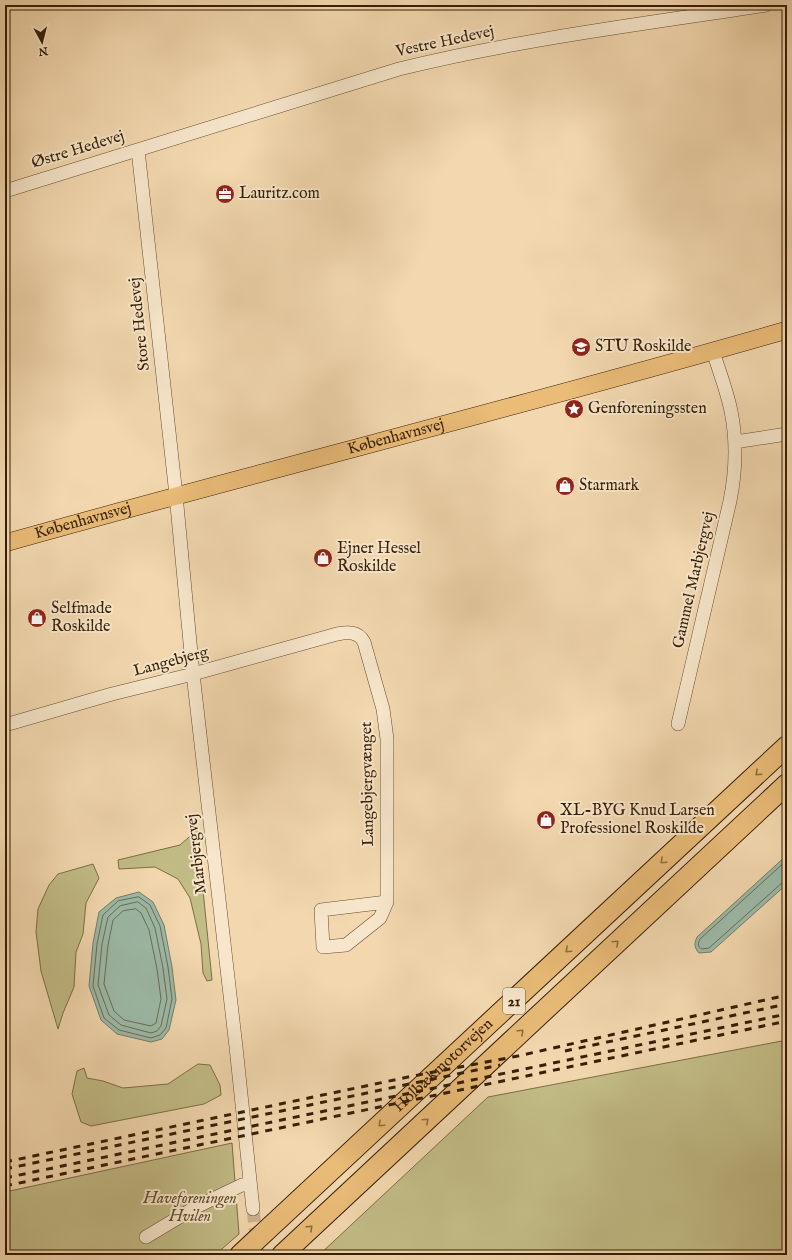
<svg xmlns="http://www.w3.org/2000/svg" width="792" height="1260" font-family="'IM FELL English',serif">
	<rect width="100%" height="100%" fill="#f3d8af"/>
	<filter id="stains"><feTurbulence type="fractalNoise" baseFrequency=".005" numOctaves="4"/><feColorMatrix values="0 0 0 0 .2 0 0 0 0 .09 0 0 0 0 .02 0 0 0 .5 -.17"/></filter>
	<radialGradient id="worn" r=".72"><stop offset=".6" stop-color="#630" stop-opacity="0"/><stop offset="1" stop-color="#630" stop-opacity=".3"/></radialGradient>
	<!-- green -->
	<path fill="#c2bc86" stroke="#7c6d46" d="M 197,830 L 212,980 L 207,981 L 203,973 L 201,944 L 190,898 L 178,879 L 155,867 L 119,869 L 118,860 L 180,845 Z
		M 93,864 L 99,878 L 86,903 L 83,934 L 76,952 L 74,987 L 63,1013 L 58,1029 L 41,971 L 36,932 L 38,909 L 49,885 L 58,874 Z
		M 787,1040 L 787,1255 L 319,1255 L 488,1097 Z
		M 198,1064 L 210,1065 L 220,1085 L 221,1095 L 204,1104 L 91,1126 L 81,1122 L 72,1094 L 77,1071 L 84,1068 L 87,1078 L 103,1081 L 123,1088 L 168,1084 Z
		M 232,1143 L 239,1234 L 215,1255 L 5,1255 L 5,1192 Z"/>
	<!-- water -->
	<path fill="#9cbaa8" stroke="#737c67" d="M 787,855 L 787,884 L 711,952 L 699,953 C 694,947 694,944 697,937 Z
		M 139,892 L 153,902 L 164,925 L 172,967 L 176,1000 L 169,1030 L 162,1039 L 151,1042 L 117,1034 L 101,1020 L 89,986 L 93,943 L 99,912 L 116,898 Z"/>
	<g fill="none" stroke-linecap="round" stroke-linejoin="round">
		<!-- shore -->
		<path stroke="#696c56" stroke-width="1" d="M 787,860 L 700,939 C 698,943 697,947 702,949 L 709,948 L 783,882 L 787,881
			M 139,897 L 150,905 L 160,926 L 168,967 L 172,999 L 166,1028 L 160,1035 L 151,1038 L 119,1030 L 104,1018 L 93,986 L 97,944 L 103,915 L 118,901 Z
			M 138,902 L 146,908 L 155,928 L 163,968 L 167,999 L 161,1026 L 157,1031 L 151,1033 L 121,1025 L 109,1015 L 98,985 L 102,944 L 108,917 L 120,906 Z
			M 136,909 L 141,913 L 149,930 L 157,969 L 161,999 L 156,1023 L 151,1026 L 124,1020 L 114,1011 L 104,984 L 108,945 L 113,920 L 123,911 Z"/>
		<!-- minor-tunnel -->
		<path stroke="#cdb38d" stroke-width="13" stroke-dasharray="13 6" stroke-linecap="butt" d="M 253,1209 L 258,1255"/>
		<defs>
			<path id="minor" d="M 138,150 L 176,495 L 193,674 L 236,1047 L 253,1209
				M 5,191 L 399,69 C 520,39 644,24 766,5
				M 735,442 L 787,434
				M 678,724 L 730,501 C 736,471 737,441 731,411 C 727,391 719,371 713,351
				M 5,725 L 112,694 L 193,674 L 337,634 C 348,632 358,631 364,642 L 383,709 L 387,739 L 387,902 L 380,918 L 346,945 L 323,947 L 321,910 L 387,902
				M 146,1237 L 196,1207 L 242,1185 L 250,1184"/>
			<g id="major">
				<path id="s1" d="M 5,543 C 265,470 527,405 787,330"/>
			</g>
			<g id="highway">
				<path id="s2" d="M 240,1255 L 787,746"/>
				<path d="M 282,1255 L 787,784"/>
			</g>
		</defs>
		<!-- minor casing -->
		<use href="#minor" stroke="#654c30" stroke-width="14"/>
		<!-- major casing -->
		<use href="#major" stroke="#361e05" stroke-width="18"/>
		<!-- highway casing -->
		<use href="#highway" stroke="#361e05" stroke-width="22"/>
		<!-- minor -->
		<use href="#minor" stroke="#f7e6cb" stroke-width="13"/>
		<!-- major -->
		<use href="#major" stroke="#eabc78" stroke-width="17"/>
		<!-- highway -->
		<use href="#highway" stroke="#eabc78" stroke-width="20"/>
		<!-- rail -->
		<path stroke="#361e05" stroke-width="3" stroke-dasharray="7 7" stroke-linecap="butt" d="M 565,1051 L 787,1004
			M 5,1162 L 413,1076 L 518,1056 L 787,995
			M 5,1169 L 500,1065
			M 5,1178 L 787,1014
			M 5,1186 L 787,1021"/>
	</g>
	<!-- one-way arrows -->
	<defs><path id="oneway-chevron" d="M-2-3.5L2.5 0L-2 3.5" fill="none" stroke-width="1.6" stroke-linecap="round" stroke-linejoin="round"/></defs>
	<g stroke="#906d3e">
		<use href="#oneway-chevron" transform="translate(758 773) rotate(137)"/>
		<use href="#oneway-chevron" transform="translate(663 861) rotate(137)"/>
		<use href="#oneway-chevron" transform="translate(616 943) rotate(-43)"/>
		<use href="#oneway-chevron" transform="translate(568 950) rotate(137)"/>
		<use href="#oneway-chevron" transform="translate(521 1032) rotate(-43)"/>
		<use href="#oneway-chevron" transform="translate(426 1121) rotate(-43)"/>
		<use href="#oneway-chevron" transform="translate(381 1124) rotate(137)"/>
		<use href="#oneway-chevron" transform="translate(310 1228) rotate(-43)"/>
	</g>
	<!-- icons -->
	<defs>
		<symbol id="office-disc" viewBox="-11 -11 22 22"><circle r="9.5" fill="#8f2418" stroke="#f7e6cb"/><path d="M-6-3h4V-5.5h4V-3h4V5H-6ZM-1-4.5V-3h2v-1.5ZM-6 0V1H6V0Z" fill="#fff"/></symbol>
		<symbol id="school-disc" viewBox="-11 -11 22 22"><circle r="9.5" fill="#8f2418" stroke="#f7e6cb"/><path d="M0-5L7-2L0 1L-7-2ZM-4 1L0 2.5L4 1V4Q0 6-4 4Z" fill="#fff"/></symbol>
		<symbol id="sight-disc" viewBox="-11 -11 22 22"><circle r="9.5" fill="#8f2418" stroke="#f7e6cb"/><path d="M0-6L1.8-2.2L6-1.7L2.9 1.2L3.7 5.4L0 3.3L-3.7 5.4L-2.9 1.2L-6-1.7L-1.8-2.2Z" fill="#fff"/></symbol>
		<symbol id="shop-disc" viewBox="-11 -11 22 22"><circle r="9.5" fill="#8f2418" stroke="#f7e6cb"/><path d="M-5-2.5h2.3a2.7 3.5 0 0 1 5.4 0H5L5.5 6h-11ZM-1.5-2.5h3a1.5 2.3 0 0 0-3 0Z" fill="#fff"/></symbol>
	</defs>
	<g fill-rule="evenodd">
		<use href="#office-disc" x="214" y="183" width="22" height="22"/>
		<use href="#school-disc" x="570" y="336" width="22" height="22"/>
		<use href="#sight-disc" x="563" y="398" width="22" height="22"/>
		<use href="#shop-disc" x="554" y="475" width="22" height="22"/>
		<use href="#shop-disc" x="312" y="547" width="22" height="22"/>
		<use href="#shop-disc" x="26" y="607" width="22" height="22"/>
		<use href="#shop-disc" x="535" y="809" width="22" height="22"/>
	</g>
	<g text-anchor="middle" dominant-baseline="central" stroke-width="4" stroke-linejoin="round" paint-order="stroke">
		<!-- shield labels -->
		<rect fill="#f7e6cb" stroke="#705a40" stroke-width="1" x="503" y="988" width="22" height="26" rx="3"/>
		<g font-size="15" font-weight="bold" fill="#361e05">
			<text x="514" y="1001">21</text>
		</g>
		<!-- street labels -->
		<g font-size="16" fill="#361e05" stroke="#f7e6cb">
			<text transform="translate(445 42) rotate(-12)">Vestre Hedevej</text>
			<text transform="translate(78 150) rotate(-17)">Østre Hedevej</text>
			<text transform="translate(140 324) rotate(-96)">Store Hedevej</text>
			<text stroke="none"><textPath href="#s1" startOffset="405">Københavnsvej</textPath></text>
			<text stroke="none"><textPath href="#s1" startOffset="81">Københavnsvej</textPath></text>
			<text transform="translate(694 580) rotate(-77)">Gammel Marbjergvej</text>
			<text transform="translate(171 662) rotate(-15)">Langebjerg</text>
			<text transform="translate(368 784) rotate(-91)">Langebjergvænget</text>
			<text transform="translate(197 854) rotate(-97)">Marbjergvej</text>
			<text stroke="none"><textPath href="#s2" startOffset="278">Holbækmotorvejen</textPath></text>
		</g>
		<!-- poi labels -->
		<g font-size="16" fill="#361e05" stroke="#f7e6cb" text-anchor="start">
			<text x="239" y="194">Lauritz.com</text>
			<text x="595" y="347">STU Roskilde</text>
			<text x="588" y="409">Genforeningssten</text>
			<text x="579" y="486">Starmark</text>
			<text x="337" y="549">Ejner Hessel<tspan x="337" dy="18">Roskilde</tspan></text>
			<text x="51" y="609">Selfmade<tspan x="51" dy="18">Roskilde</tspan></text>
			<text x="560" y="811">XL-BYG Knud Larsen<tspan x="560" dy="18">Professionel Roskilde</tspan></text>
		</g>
		<!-- park labels -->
		<g font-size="16" font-style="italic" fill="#604d2c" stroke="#f7e6cb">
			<text x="190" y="1199">Haveforeningen<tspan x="190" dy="18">Hvilen</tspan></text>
		</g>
	</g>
	<!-- margin -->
	<rect width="792" height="1260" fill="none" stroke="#f3d8af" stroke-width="20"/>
	<rect x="6" y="6" width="780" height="1248" fill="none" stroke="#361e05" stroke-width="2"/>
	<rect x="10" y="10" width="772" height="1240" fill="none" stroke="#361e05"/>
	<!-- north arrow -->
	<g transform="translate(42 42) rotate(173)" stroke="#f7e6cb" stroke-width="3" paint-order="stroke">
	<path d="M0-3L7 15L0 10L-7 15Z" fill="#361e05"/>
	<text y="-6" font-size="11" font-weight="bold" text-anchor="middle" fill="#361e05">N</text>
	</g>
	<rect width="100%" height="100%" filter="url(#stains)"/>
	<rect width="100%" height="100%" fill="url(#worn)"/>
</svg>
